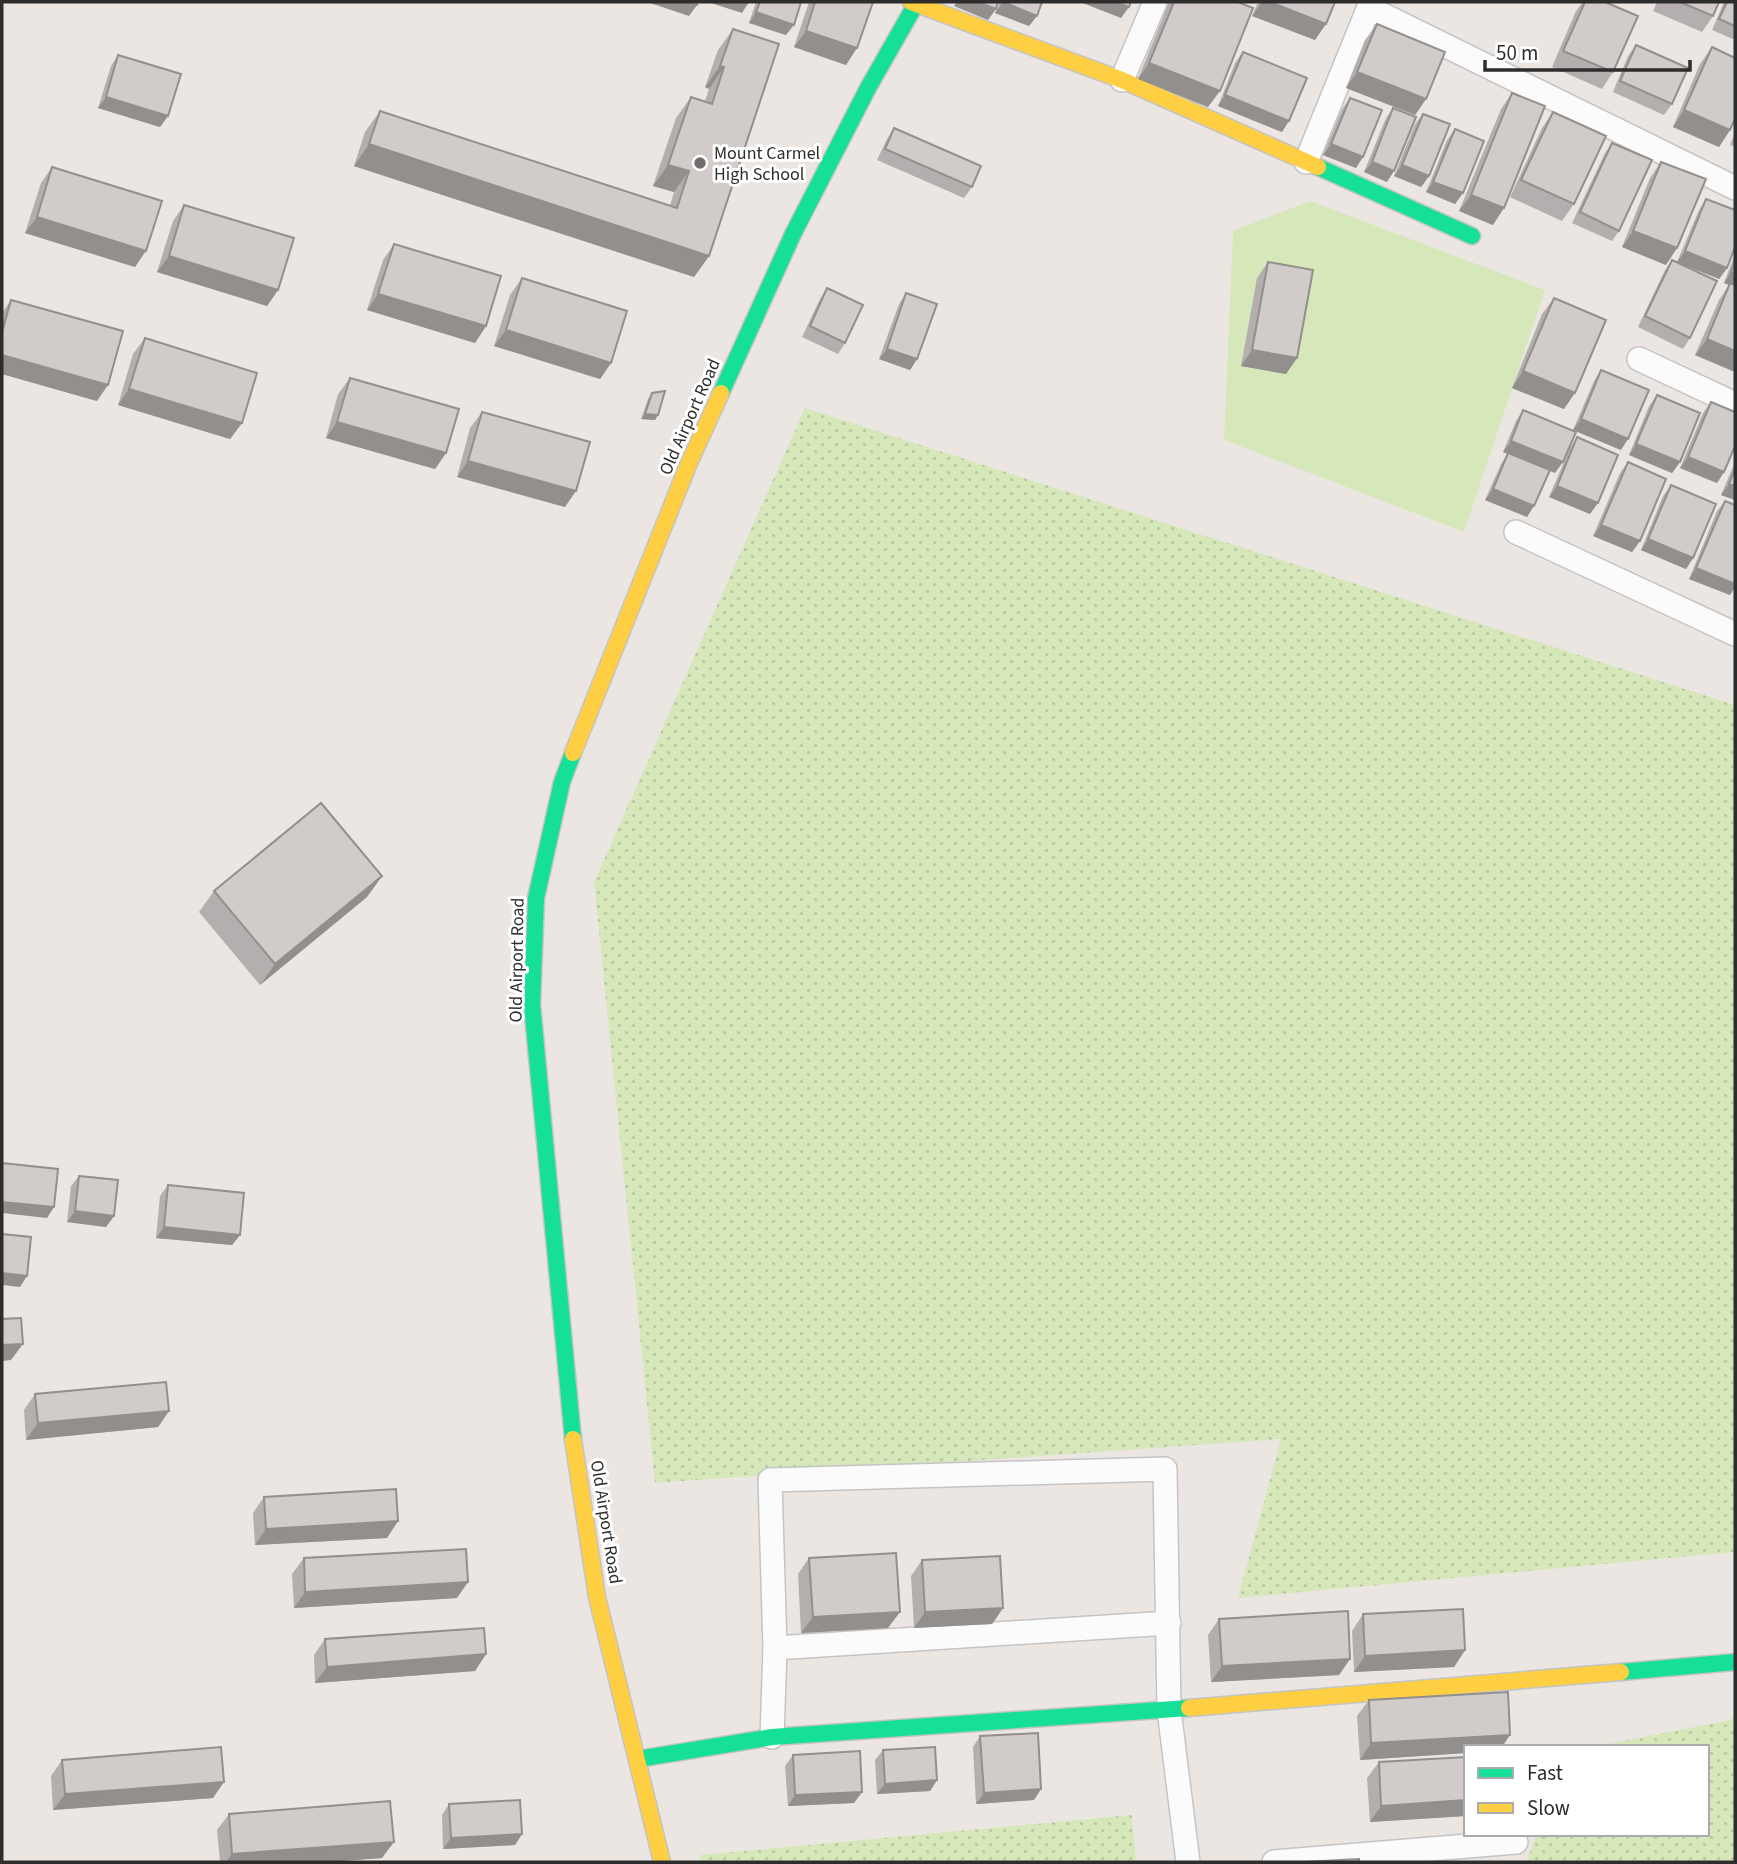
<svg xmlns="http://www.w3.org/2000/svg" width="1737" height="1864" font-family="'Source Sans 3',sans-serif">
	<defs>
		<pattern id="grass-dots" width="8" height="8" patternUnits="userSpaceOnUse" patternTransform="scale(1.75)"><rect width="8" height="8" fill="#d6e8ba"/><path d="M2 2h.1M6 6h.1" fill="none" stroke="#b8c7a0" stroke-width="1.8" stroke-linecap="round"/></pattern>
	</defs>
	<rect width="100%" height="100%" fill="#ece6e3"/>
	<!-- grass -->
	<path fill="url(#grass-dots)" d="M 805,408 L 1735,705 L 1735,1552 L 1238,1598 L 1281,1439 L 655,1483 L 594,882 Z
		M 1735,1719 L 1735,1862 L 1526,1862 L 1537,1834 L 1707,1834 L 1707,1747 L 1593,1747 Z
		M 1132,1815 L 1136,1862 L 701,1862 L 700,1855 Z"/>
	<!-- park -->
	<path fill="#d6e8ba" d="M 1310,201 L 1545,290 L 1464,532 L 1224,440 L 1233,231 Z"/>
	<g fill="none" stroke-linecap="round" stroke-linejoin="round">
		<defs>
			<path id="street" d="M 1369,8 L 1735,188
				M 1122,80 L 1155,2
				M 1306,162 L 1371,2
				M 1639,359 L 1735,404
				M 1516,532 L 1735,634
				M 775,1648 L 1169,1623
				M 772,1737 L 775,1648 L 770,1480 L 1165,1469 L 1169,1710 L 1188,1862
				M 1274,1862 L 1516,1842"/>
			<path id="fast" d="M 1318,167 L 1472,236
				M 721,393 L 793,234 L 868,88 L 917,2
				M 573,1439 L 532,1004 L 536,898 L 562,782 L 573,753
				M 1621,1672 L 1735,1662
				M 638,1759 L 772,1737 L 1189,1708"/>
			<path id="slow" d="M 911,2 L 1122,80 L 1318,167
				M 573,753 L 689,463 L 721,393
				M 573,1439 L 597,1597 L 662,1862
				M 1189,1708 L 1621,1672"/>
		</defs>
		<!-- street casing -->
		<use href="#street" stroke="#c5c4c4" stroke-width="26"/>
		<!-- fast casing -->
		<use href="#fast" stroke="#c5c4c4" stroke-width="19"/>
		<!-- slow casing -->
		<use href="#slow" stroke="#c5c4c4" stroke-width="19"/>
		<!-- street -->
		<use href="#street" stroke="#fcfbfb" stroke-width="23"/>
		<!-- fast -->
		<use href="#fast" stroke="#16e098" stroke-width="16"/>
		<!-- slow -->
		<use href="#slow" stroke="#ffcf43" stroke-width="16"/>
	</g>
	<!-- wall -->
	<path fill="#b4afae" d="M 756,2 L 801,2 L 786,35 L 749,23 Z
		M 809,2 L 873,2 L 846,65 L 794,47 Z
		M 1000,2 L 1042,2 L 1029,26 L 995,13 Z
		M 1169,2 L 1244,2 L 1208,107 L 1138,79 Z
		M 1258,2 L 1335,2 L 1315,40 L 1252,16 Z
		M 1583,2 L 1605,2 L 1613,72 L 1602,89 L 1552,67 L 1576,11 Z
		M 1657,2 L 1719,2 L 1713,16 L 1702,32 L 1653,11 Z
		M 1724,2 L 1735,2 L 1735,40 L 1712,30 Z
		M 1377,24 L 1426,99 L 1415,115 L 1346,88 L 1365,40 Z
		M 733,29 L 709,256 L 694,277 L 354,166 L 365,132 L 380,111 L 670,206 L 674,192 L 653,186 L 676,118 L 691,97 L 705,101 L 709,89 L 705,87 L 718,50 Z
		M 1636,45 L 1672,104 L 1664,115 L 1613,92 L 1628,56 Z
		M 1712,47 L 1730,130 L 1719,147 L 1673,127 L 1700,64 Z
		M 1243,52 L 1282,132 L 1218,106 L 1235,63 Z
		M 118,55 L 168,116 L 160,127 L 98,108 L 111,66 Z
		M 1512,93 L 1493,225 L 1459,211 L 1501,109 Z
		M 1350,98 L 1356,168 L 1323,155 L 1342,109 Z
		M 1393,108 L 1387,182 L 1364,172 L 1386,118 Z
		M 1553,112 L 1574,204 L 1562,221 L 1510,197 L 1542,128 Z
		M 1423,114 L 1429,176 L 1421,187 L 1394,176 L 1415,124 Z
		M 894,128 L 972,187 L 964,198 L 877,160 L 887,139 Z
		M 1455,129 L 1463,193 L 1455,204 L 1426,192 L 1447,140 Z
		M 1735,132 L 1735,147 L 1730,145 Z
		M 1612,143 L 1619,231 L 1612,241 L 1572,223 L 1605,153 Z
		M 1661,162 L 1666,265 L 1622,247 L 1650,178 Z
		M 52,167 L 135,267 L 25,233 L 41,183 Z
		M 1706,199 L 1727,268 L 1719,279 L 1677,262 L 1699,210 Z
		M 184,205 L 278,290 L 267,306 L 157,272 L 173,221 Z
		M 394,244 L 486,326 L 475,343 L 367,310 L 383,260 Z
		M 1735,254 L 1735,372 L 1695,355 L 1719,300 L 1729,285 L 1724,283 Z
		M 1672,260 L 1690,338 L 1683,349 L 1638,327 L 1665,270 Z
		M 1268,262 L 1297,358 L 1286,374 L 1241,366 L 1257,278 Z
		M 522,278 L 611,363 L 600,379 L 494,346 L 510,295 Z
		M 827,288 L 845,343 L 838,354 L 802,337 L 820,299 Z
		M 906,293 L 917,359 L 910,370 L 879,359 L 899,304 Z
		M 1554,298 L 1564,409 L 1512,388 L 1542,314 Z
		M 11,300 L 97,401 L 2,374 L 2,313 Z
		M 145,338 L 242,423 L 230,439 L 118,405 L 133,354 Z
		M 1601,370 L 1621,450 L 1573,430 L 1594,381 Z
		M 350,378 L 446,453 L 435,469 L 326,438 L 338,394 Z
		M 652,393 L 658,415 L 655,420 L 641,419 L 648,399 Z
		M 1657,395 L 1680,462 L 1672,473 L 1629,455 L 1649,406 Z
		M 1711,402 L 1724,472 L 1717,483 L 1680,468 L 1703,413 Z
		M 1523,410 L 1555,473 L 1549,470 L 1527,517 L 1485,500 L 1501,464 L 1508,453 L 1503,452 L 1516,421 Z
		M 482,412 L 565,507 L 457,477 L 470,428 Z
		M 1577,437 L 1590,514 L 1549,497 L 1570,448 Z
		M 1628,462 L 1640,541 L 1632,552 L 1593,536 L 1620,473 Z
		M 1735,462 L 1735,500 L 1721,495 Z
		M 1671,485 L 1693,558 L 1686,569 L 1641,550 L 1663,496 Z
		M 1725,501 L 1735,505 L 1735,587 L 1730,595 L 1689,579 L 1717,511 Z
		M 382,876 L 367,897 L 260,985 L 199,912 L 214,891 Z
		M 79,1176 L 114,1216 L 106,1227 L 67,1222 L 71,1186 Z
		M 168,1185 L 240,1235 L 232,1245 L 156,1238 L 160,1196 Z
		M 35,1394 L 169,1411 L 158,1427 L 26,1440 L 24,1410 Z
		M 264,1497 L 398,1521 L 387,1538 L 255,1545 L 253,1513 Z
		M 304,1558 L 457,1598 L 294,1608 L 292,1574 Z
		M 809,1558 L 888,1628 L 801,1633 L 798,1574 Z
		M 922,1560 L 1003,1608 L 992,1624 L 914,1628 L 911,1576 Z
		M 1363,1614 L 1465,1650 L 1454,1667 L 1354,1672 L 1352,1631 Z
		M 1219,1619 L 1350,1659 L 1339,1675 L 1211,1682 L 1208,1635 Z
		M 325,1639 L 486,1654 L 475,1671 L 315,1683 L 314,1655 Z
		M 1369,1700 L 1466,1747 L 1466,1753 L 1360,1760 L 1357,1716 Z
		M 980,1736 L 1034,1800 L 976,1804 L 973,1747 Z
		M 883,1750 L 937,1780 L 930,1791 L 877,1794 L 875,1760 Z
		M 793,1755 L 862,1792 L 854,1803 L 788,1806 L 785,1766 Z
		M 1466,1757 L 1466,1816 L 1370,1822 L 1367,1778 L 1379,1762 Z
		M 62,1760 L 213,1798 L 53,1810 L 51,1776 Z
		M 449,1804 L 522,1834 L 515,1845 L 443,1849 L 442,1815 Z
		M 229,1814 L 382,1858 L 326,1862 L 220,1862 L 217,1830 Z"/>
	<!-- shaded-wall -->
	<path fill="#928f8d" d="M 650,2 L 687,2 L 697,5 L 689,16 L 650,3 Z
		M 708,2 L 749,2 L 742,13 Z
		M 957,2 L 978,2 L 996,9 L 988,20 L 954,6 Z
		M 1003,2 L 1037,16 L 1029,26 L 995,13 Z
		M 1080,2 L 1115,2 L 1129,7 L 1121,18 Z
		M 1262,2 L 1270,2 L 1326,24 L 1315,40 L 1252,16 Z
		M 756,12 L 794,25 L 786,35 L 749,23 Z
		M 806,31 L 857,48 L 846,65 L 794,47 Z
		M 1149,63 L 1220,91 L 1208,107 L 1138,79 Z
		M 720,66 L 724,67 L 709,89 L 705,87 Z
		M 1357,72 L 1426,99 L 1415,115 L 1346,88 Z
		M 1225,95 L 1289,121 L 1282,132 L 1218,106 Z
		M 106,97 L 168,116 L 160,127 L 98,108 Z
		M 1684,110 L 1730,130 L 1719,147 L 1673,127 Z
		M 369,144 L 709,256 L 694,277 L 354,166 Z
		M 1331,144 L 1363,157 L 1356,168 L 1323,155 Z
		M 1372,162 L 1394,171 L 1387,182 L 1364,172 Z
		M 668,165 L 689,171 L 674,192 L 653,186 Z
		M 1402,165 L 1429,176 L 1421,187 L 1394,176 Z
		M 1433,182 L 1463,193 L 1455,204 L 1426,192 Z
		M 1471,195 L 1504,208 L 1493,225 L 1459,211 Z
		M 37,217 L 146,251 L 135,267 L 25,233 Z
		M 1633,231 L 1677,248 L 1666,265 L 1622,247 Z
		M 1685,251 L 1727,268 L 1719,279 L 1677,262 Z
		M 169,256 L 278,290 L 267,306 L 157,272 Z
		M 1731,272 L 1735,273 L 1735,287 L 1724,283 Z
		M 378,294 L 486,326 L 475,343 L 367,310 Z
		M 506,330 L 611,363 L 600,379 L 494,346 Z
		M 1707,339 L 1735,351 L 1735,372 L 1695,355 Z
		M 887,349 L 917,359 L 910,370 L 879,359 Z
		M 1252,350 L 1297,358 L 1286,374 L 1241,366 Z
		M 2,355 L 108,385 L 97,401 L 2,374 Z
		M 1523,371 L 1575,393 L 1564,409 L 1512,388 Z
		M 129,389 L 242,423 L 230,439 L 118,405 Z
		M 645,414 L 658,415 L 655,420 L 641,419 Z
		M 1581,419 L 1628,439 L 1621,450 L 1573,430 Z
		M 337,422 L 446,453 L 435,469 L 326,438 Z
		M 1511,441 L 1563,462 L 1555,473 L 1503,452 Z
		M 1636,444 L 1680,462 L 1672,473 L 1629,455 Z
		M 1688,457 L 1724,472 L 1717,483 L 1680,468 Z
		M 468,461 L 576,491 L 565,507 L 457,477 Z
		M 1729,484 L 1735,486 L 1735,500 L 1721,495 Z
		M 1557,486 L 1598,503 L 1590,514 L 1549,497 Z
		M 1493,489 L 1534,506 L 1527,517 L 1485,500 Z
		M 1601,525 L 1640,541 L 1632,552 L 1593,536 Z
		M 1648,539 L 1693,558 L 1686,569 L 1641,550 Z
		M 1696,568 L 1735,584 L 1735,587 L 1730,595 L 1689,579 Z
		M 382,876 L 367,897 L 260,985 L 275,964 Z
		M 2,1202 L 54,1207 L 47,1218 L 2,1213 Z
		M 75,1211 L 114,1216 L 106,1227 L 67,1222 Z
		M 164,1227 L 240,1235 L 232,1245 L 156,1238 Z
		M 2,1273 L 27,1276 L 20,1287 L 2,1285 Z
		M 23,1344 L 11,1360 L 2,1361 L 2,1345 Z
		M 169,1411 L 158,1427 L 26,1440 L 38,1423 Z
		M 398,1521 L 387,1538 L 255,1545 L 266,1529 Z
		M 468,1582 L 457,1598 L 294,1608 L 305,1592 Z
		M 1003,1608 L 992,1624 L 914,1628 L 925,1612 Z
		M 900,1612 L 888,1628 L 801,1633 L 813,1617 Z
		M 1465,1650 L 1454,1667 L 1354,1672 L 1365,1656 Z
		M 486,1654 L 475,1671 L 315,1683 L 327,1667 Z
		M 1350,1659 L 1339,1675 L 1211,1682 L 1222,1666 Z
		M 1510,1735 L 1502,1747 L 1466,1747 L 1466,1753 L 1360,1760 L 1371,1743 Z
		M 937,1780 L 930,1791 L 877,1794 L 885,1784 Z
		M 224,1782 L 213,1798 L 53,1810 L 65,1794 Z
		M 1041,1789 L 1034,1800 L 976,1804 L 984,1793 Z
		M 862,1792 L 854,1803 L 788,1806 L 795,1795 Z
		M 1466,1800 L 1466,1816 L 1370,1822 L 1381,1806 Z
		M 522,1834 L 515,1845 L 443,1849 L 451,1838 Z
		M 394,1842 L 382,1858 L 326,1862 L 226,1862 L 232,1854 Z"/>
	<!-- building -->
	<path fill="#d1ccca" stroke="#928f8d" stroke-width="2" d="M 687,2 L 698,2 L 697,5 Z
		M 760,2 L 801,2 L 794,25 L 756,12 Z
		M 815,2 L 873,2 L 857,48 L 806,31 Z
		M 978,2 L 998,2 L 996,9 Z
		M 1003,2 L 1042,2 L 1037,16 Z
		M 1115,2 L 1131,2 L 1129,7 Z
		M 1174,2 L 1238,2 L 1253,8 L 1220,91 L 1149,63 Z
		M 1270,2 L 1335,2 L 1326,24 Z
		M 1585,2 L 1605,2 L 1638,16 L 1613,72 L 1563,51 Z
		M 1680,2 L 1719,2 L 1713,16 Z
		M 1727,2 L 1735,2 L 1735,26 L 1719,19 Z
		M 1377,24 L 1445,52 L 1426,99 L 1357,72 Z
		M 733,29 L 779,44 L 709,256 L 369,144 L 380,111 L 677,208 L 689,171 L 668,165 L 691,97 L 712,104 L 724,67 L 720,66 Z
		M 1636,45 L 1688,68 L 1672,104 L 1620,81 Z
		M 1712,47 L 1735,58 L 1735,119 L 1730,130 L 1684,110 Z
		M 1243,52 L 1307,78 L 1289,121 L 1225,95 Z
		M 118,55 L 181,74 L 168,116 L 106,97 Z
		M 1512,93 L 1545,106 L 1504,208 L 1471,195 Z
		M 1350,98 L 1382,110 L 1363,157 L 1331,144 Z
		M 1393,108 L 1416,117 L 1394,171 L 1372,162 Z
		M 1553,112 L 1606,136 L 1574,204 L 1521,180 Z
		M 1423,114 L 1450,124 L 1429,176 L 1402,165 Z
		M 894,128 L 981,166 L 972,187 L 885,149 Z
		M 1455,129 L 1484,141 L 1463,193 L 1433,182 Z
		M 1612,143 L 1652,160 L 1619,231 L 1580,212 Z
		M 1661,162 L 1706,179 L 1677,248 L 1633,231 Z
		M 52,167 L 162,201 L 146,251 L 37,217 Z
		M 1706,199 L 1735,210 L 1735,247 L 1727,268 L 1685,251 Z
		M 184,205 L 294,238 L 278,290 L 169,256 Z
		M 394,244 L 501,276 L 486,326 L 378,294 Z
		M 1672,260 L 1717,281 L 1690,338 L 1645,316 Z
		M 1268,262 L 1313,270 L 1297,358 L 1252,350 Z
		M 1735,262 L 1735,273 L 1731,272 Z
		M 522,278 L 627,311 L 611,363 L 506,330 Z
		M 1730,283 L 1735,285 L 1735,351 L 1707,339 Z
		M 827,288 L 863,305 L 845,343 L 810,326 Z
		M 906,293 L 937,304 L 917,359 L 887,349 Z
		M 1554,298 L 1606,320 L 1575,393 L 1523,371 Z
		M 11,300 L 123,331 L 108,385 L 2,355 L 2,332 Z
		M 145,338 L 257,373 L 242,423 L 129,389 Z
		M 1601,370 L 1649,390 L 1628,439 L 1581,419 Z
		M 350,378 L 459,409 L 446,453 L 337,422 Z
		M 665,391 L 658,415 L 645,414 L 652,393 Z
		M 1657,395 L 1700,413 L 1680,462 L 1636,444 Z
		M 1711,402 L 1735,412 L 1735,446 L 1724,472 L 1688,457 Z
		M 1523,410 L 1576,432 L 1563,462 L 1511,441 Z
		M 482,412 L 590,442 L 576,491 L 468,461 Z
		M 1577,437 L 1618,455 L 1598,503 L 1557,486 Z
		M 1508,453 L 1550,470 L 1534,506 L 1493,489 Z
		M 1628,462 L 1666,479 L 1640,541 L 1601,525 Z
		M 1735,469 L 1735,486 L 1729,484 Z
		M 1671,485 L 1716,504 L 1693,558 L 1648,539 Z
		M 1725,501 L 1735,505 L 1735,584 L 1696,568 Z
		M 321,803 L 382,876 L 275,964 L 214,891 Z
		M 2,1163 L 58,1169 L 54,1207 L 2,1202 Z
		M 79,1176 L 118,1180 L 114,1216 L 75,1211 Z
		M 168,1185 L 244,1193 L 240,1235 L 164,1227 Z
		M 2,1234 L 31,1237 L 27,1276 L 2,1273 Z
		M 21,1318 L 23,1344 L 2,1345 L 2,1319 Z
		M 166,1382 L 169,1411 L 38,1423 L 35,1394 Z
		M 396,1489 L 398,1521 L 266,1529 L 264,1497 Z
		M 466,1549 L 468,1582 L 305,1592 L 304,1558 Z
		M 896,1553 L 900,1612 L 813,1617 L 809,1558 Z
		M 1000,1556 L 1003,1608 L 925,1612 L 922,1560 Z
		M 1463,1609 L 1465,1650 L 1365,1656 L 1363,1614 Z
		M 1348,1611 L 1350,1659 L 1222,1666 L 1219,1619 Z
		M 484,1628 L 486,1654 L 327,1667 L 325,1639 Z
		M 1508,1692 L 1510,1735 L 1371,1743 L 1369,1700 Z
		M 1038,1733 L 1041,1789 L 984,1793 L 980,1736 Z
		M 221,1747 L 224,1782 L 65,1794 L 62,1760 Z
		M 935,1747 L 937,1780 L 885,1784 L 883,1750 Z
		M 860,1751 L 862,1792 L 795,1795 L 793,1755 Z
		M 1466,1757 L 1466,1800 L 1381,1806 L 1379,1762 Z
		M 520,1800 L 522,1834 L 451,1838 L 449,1804 Z
		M 390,1801 L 394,1842 L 232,1854 L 229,1814 Z
		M 1359,1859 L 1359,1862 L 1303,1862 Z"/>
	<!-- markers -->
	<circle fill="#706e6d" stroke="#fff" stroke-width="2.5" cx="700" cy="163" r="7"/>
	<g text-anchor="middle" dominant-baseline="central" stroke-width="6" stroke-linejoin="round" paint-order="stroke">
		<!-- poi labels -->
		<g font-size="18" fill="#2d2d2d" stroke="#fff" text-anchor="start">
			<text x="714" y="153">Mount Carmel<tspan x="714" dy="21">High School</tspan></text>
		</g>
		<!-- street labels -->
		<g font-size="18" fill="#2d2d2d" stroke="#fff">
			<text transform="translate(690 417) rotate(-66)">Old Airport Road</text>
			<text transform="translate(517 960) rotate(-89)">Old Airport Road</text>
			<text transform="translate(606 1522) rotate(81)">Old Airport Road</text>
		</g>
	</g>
	<!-- border -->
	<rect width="1737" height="1864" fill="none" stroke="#2d2d2d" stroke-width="7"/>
	<!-- legend -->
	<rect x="1464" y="1745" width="245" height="91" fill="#ffffff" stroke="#ababab" stroke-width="2"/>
	<rect x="1478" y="1768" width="35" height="10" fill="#16e098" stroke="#ababab" stroke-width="2"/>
	<text x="1527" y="1780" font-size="21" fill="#2d2d2d">Fast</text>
	<rect x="1478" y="1803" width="35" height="10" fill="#ffcf43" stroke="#ababab" stroke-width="2"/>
	<text x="1527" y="1815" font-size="21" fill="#2d2d2d">Slow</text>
	<!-- scale -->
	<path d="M1485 60v10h205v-10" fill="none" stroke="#2d2d2d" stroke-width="3.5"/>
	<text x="1496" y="60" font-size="21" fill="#2d2d2d" stroke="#ffffff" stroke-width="5" paint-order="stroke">50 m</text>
</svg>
